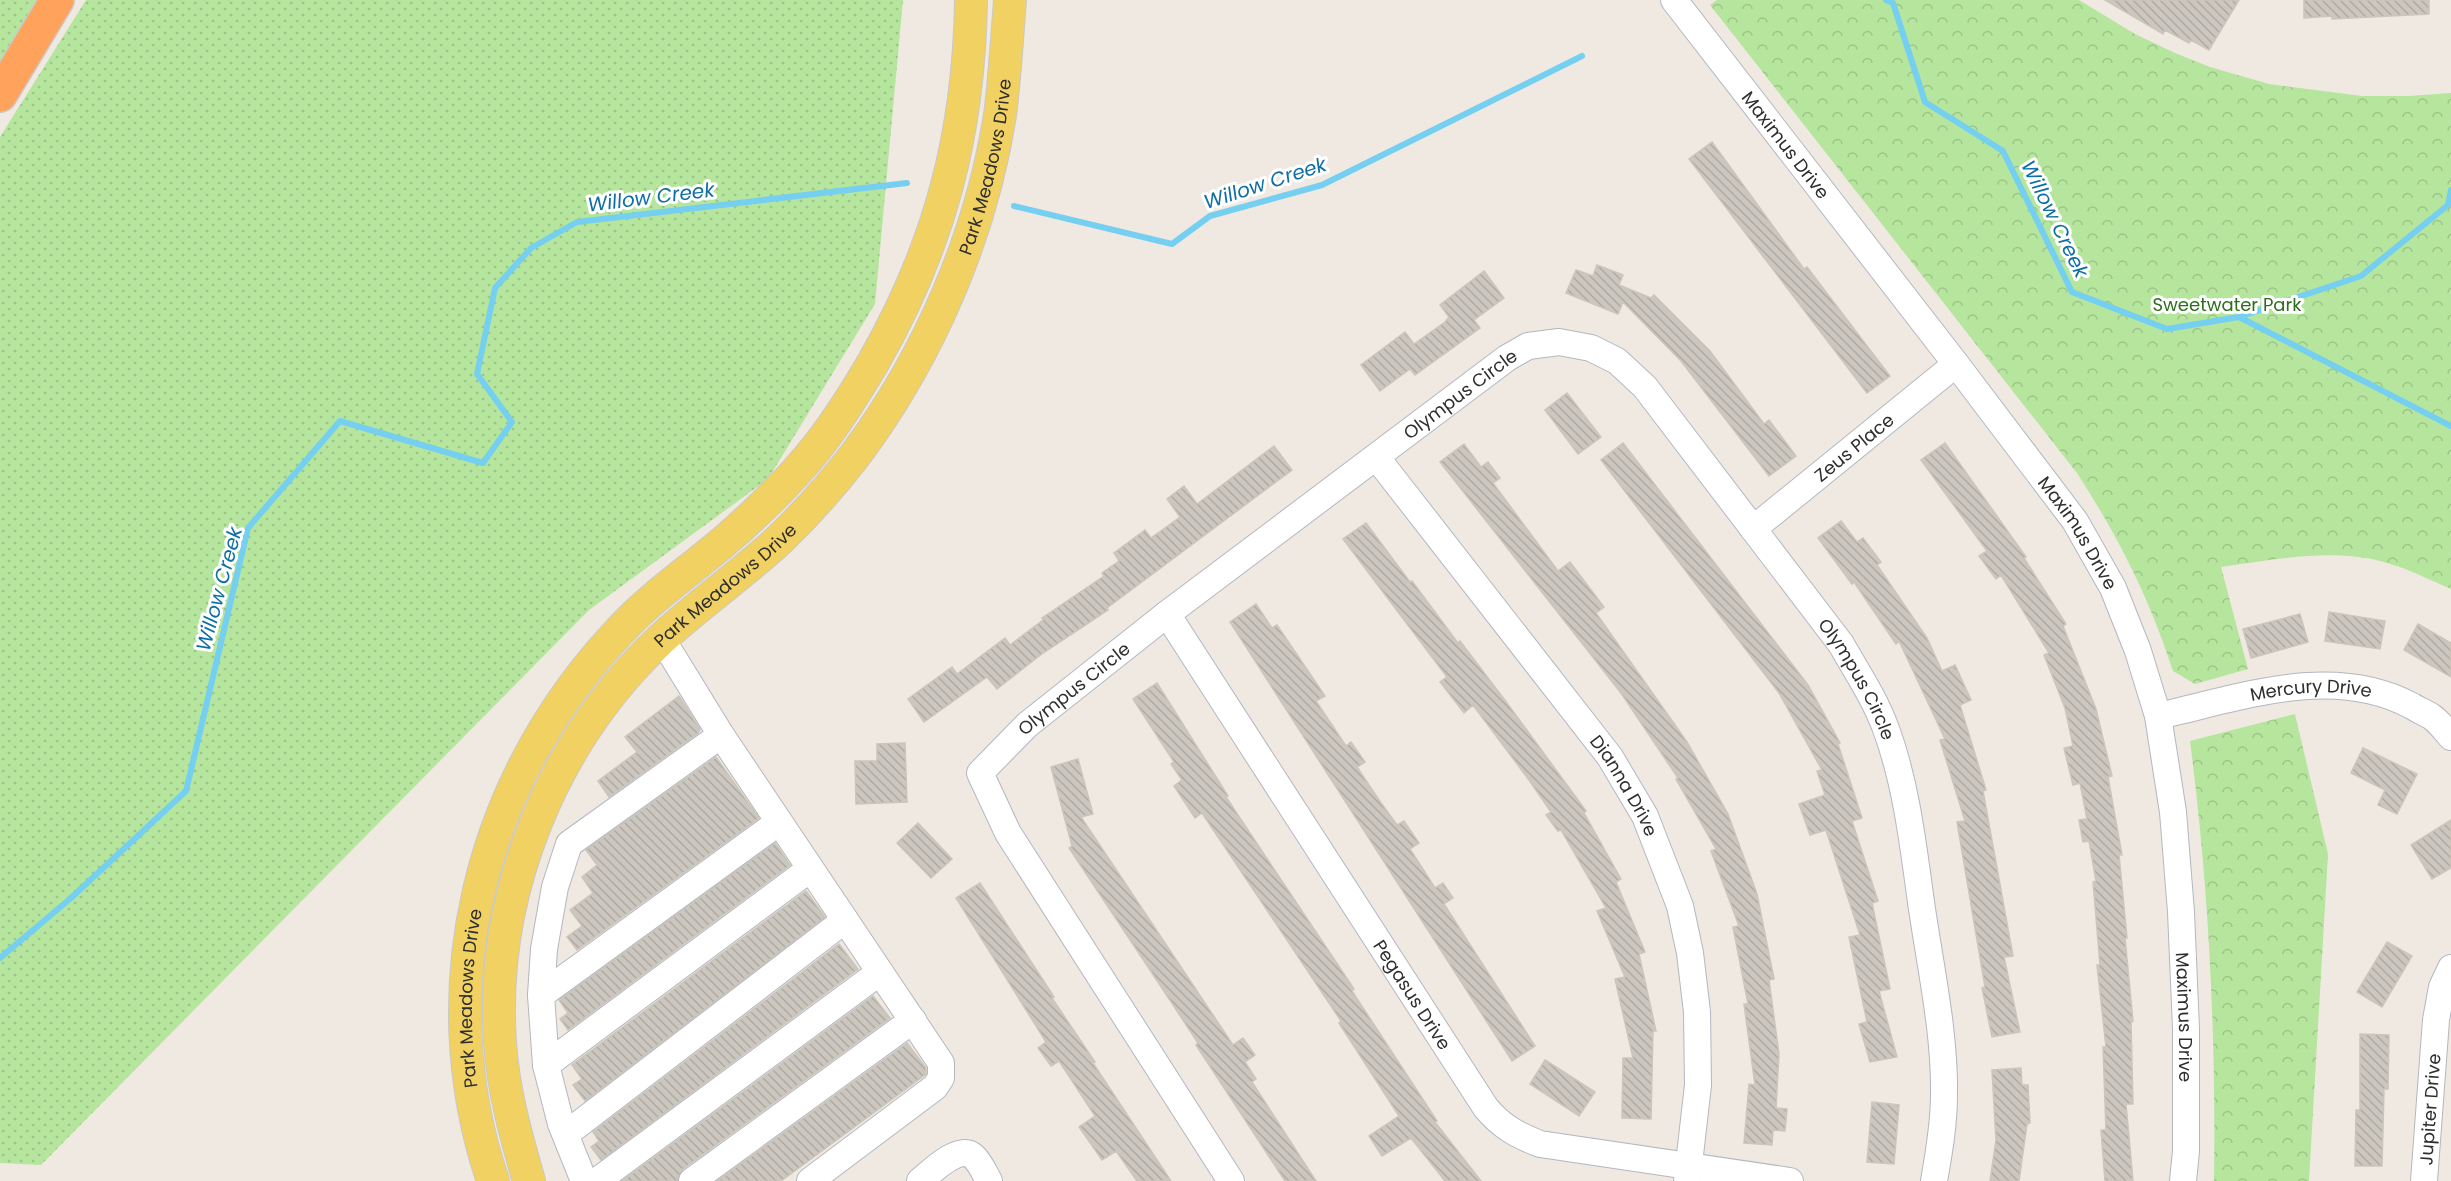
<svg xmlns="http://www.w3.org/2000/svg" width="2451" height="1181" font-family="Poppins,sans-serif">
	<defs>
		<pattern id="grass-dots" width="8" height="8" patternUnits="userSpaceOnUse" patternTransform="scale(1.5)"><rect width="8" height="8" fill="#b6e59e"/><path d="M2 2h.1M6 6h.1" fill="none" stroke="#9dc588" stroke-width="1.8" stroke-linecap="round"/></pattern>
		<pattern id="park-crowns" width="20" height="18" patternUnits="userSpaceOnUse" patternTransform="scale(1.5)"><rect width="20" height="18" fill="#b6e59e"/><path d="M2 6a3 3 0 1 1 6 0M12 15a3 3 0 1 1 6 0" fill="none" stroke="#9dc588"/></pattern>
		<pattern id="building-back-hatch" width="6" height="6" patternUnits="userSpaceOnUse" patternTransform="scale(1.5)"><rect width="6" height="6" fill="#cbc7bf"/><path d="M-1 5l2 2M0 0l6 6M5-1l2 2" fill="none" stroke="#afaba4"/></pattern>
	</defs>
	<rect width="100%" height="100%" fill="#efe9e1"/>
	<!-- grass -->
	<path fill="url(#grass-dots)" d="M 0,0 L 37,0 L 0,65 Z
		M 86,0 L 903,0 L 875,304 L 768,479 L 589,610 L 41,1165 L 0,1163 L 0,137 Z"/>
	<!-- park -->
	<path fill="url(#park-crowns)" d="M 1717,0 L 2079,0 L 2135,34 L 2175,53 L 2210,67 L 2269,84 L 2362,96 L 2409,96 L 2451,93 L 2451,589 C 2430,580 2409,569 2387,563 C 2334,547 2274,560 2221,567 L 2248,669 L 2195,684 L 2173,671 C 2148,595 2120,540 2077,473 L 1710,5 Z
		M 2295,714 L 2328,854 L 2309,1181 L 2214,1181 C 2216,1033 2209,888 2190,741 Z"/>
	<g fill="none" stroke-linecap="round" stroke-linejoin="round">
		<!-- stream -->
		<path stroke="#75cff0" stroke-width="6" d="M 1886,0 L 1893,3 L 1925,102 L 2003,151 L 2072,292 L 2167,329 L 2239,317 L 2361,276 L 2448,205 L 2451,190
			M 1014,206 L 1172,244 L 1210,216 L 1322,185 L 1582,56
			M 2239,317 L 2451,426
			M 0,958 L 71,898 L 186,791 L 248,528 L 340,421 L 483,463 L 512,422 L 477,374 L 495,288 L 531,248 L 577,222 L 907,183"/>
	</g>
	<!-- building -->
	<path fill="url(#building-back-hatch)" stroke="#cbc5ba" stroke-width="1.5" d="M 2105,0 L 2239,0 L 2209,50 L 2191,40 L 2189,43 L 2165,30 L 2163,34 Z
		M 2304,0 L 2429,0 L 2429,14 L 2332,19 L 2332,16 L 2304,18 Z
		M 1712,142 L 1804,269 L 1807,267 L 1890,376 L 1867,393 L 1689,159 Z
		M 1597,265 L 1623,275 L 1619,285 L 1651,298 L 1654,295 L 1710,351 L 1764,424 L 1769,420 L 1796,456 L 1769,476 L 1681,361 L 1623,302 L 1618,314 L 1566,293 L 1576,270 L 1593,276 Z
		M 1484,271 L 1504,298 L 1474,320 L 1480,328 L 1415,375 L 1410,369 L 1380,391 L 1361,365 L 1405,332 L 1414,344 L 1445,322 L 1449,317 L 1440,305 Z
		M 1567,393 L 1601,437 L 1578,454 L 1545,410 Z
		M 1623,443 L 1808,685 L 1840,743 L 1838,744 L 1862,818 L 1852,821 L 1878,901 L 1872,903 L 1890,989 L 1879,991 L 1897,1057 L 1870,1062 L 1859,1024 L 1867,1022 L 1849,937 L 1860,935 L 1826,830 L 1810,835 L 1799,804 L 1825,795 L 1817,771 L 1822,770 L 1779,693 L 1601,460 Z
		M 1945,443 L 2026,557 L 2024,558 L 2066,624 L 2063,626 L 2096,709 L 2112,776 L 2108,777 L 2122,855 L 2119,855 L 2127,938 L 2125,938 L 2133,1021 L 2131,1022 L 2133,1104 L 2126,1104 L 2133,1181 L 2105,1181 L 2101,1130 L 2106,1130 L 2103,1047 L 2106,1047 L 2097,965 L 2100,965 L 2093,882 L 2096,881 L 2089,841 L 2083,842 L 2079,820 L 2087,819 L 2080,783 L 2073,785 L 2064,748 L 2073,746 L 2065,708 L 2044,655 L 2049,653 L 2001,575 L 1996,579 L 1979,556 L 1987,551 L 1921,460 Z
		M 1464,444 L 1481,467 L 1488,462 L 1500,478 L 1493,483 L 1558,571 L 1570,562 L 1604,607 L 1596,613 L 1687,742 L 1728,814 L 1757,894 L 1774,979 L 1769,980 L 1779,1054 L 1776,1108 L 1787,1109 L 1785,1131 L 1773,1130 L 1772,1145 L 1744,1143 L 1749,1084 L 1755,1085 L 1744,1004 L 1748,1004 L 1733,927 L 1739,926 L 1711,851 L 1716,849 L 1676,779 L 1678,778 L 1621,693 L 1440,462 Z
		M 1274,446 L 1292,470 L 1107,608 L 1108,610 L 1043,653 L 997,689 L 987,677 L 924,722 L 908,699 L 952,667 L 957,674 L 1005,638 L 1010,645 L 1043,620 L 1042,618 L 1104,576 L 1102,573 L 1119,561 L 1114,553 L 1145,530 L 1151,538 L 1180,517 L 1167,499 L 1184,486 L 1197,504 Z
		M 1841,521 L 1857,542 L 1863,538 L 1881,562 L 1877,565 L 1927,638 L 1942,671 L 1955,665 L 1971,700 L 1960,705 L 1986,790 L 1983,791 L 2013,956 L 2004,957 L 2020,1032 L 1992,1037 L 1982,988 L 1985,987 L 1957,822 L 1965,821 L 1940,740 L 1945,739 L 1899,641 L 1896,644 L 1854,582 L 1852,584 L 1818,538 Z
		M 1366,523 L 1410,582 L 1412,581 L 1458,643 L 1460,641 L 1507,703 L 1586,811 L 1584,813 L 1621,879 L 1616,882 L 1645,952 L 1639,954 L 1656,1031 L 1653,1031 L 1651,1119 L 1622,1118 L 1623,1058 L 1633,1058 L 1615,979 L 1625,977 L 1597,911 L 1606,908 L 1561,830 L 1558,831 L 1546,815 L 1551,812 L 1529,780 L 1473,705 L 1464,713 L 1440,682 L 1447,677 L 1343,539 Z
		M 1256,604 L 1272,628 L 1277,625 L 1325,696 L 1316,701 L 1346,746 L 1351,742 L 1365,762 L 1357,767 L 1379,800 L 1397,825 L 1404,821 L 1419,843 L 1410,849 L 1435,888 L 1443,883 L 1453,898 L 1444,904 L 1535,1046 L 1512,1061 L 1230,622 Z
		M 2329,612 L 2385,621 L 2380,649 L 2325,641 Z
		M 2300,614 L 2308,642 L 2251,658 L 2243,629 Z
		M 2418,624 L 2451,643 L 2451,677 L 2404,650 Z
		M 1157,683 L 1228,796 L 1226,797 L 1354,989 L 1352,991 L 1437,1121 L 1435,1122 L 1481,1181 L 1445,1181 L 1411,1138 L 1382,1156 L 1369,1136 L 1399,1116 L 1339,1023 L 1341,1021 L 1202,813 L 1195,818 L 1174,786 L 1182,780 L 1171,764 L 1174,762 L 1133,699 Z
		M 679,696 L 700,729 L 698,733 L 609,797 L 598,781 L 637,752 L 625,737 Z
		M 905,743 L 907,802 L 856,804 L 855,761 L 877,761 L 877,744 Z
		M 2363,748 L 2417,774 L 2397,814 L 2378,805 L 2385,790 L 2351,773 Z
		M 716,757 L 759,818 L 577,950 L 567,937 L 582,926 L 570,910 L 593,893 L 582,877 L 597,865 L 586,850 Z
		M 1078,759 L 1093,814 L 1081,817 L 1233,1045 L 1243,1038 L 1255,1055 L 1245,1062 L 1256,1079 L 1252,1082 L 1316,1181 L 1285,1181 L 1196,1045 L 1198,1043 L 1156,979 L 1069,848 L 1072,846 L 1051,767 Z
		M 2451,820 L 2451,868 L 2432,879 L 2411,845 Z
		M 918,823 L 952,859 L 931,878 L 897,843 Z
		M 775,843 L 790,865 L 568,1030 L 560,1019 L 568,1013 L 559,1000 Z
		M 980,883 L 1054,997 L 1052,998 L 1095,1062 L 1093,1063 L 1171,1181 L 1137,1181 L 1116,1151 L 1102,1160 L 1079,1127 L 1095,1116 L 1059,1061 L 1051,1066 L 1038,1048 L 1046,1042 L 956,898 Z
		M 806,891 L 825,917 L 585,1101 L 573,1085 L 582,1079 L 572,1065 Z
		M 2387,942 L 2412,956 L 2382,1007 L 2357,992 Z
		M 839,944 L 858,969 L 601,1160 L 591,1147 L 599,1141 L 593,1132 Z
		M 873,996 L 890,1018 L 683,1169 L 677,1181 L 622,1181 Z
		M 2360,1034 L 2389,1035 L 2388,1089 L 2384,1089 L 2382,1166 L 2355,1166 L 2356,1110 L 2360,1110 Z
		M 907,1043 L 926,1068 L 926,1074 L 781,1181 L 717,1181 Z
		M 1545,1060 L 1595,1092 L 1579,1116 L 1530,1084 Z
		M 2021,1068 L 2022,1085 L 2028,1085 L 2030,1123 L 2027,1124 L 2019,1181 L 1990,1181 L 1996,1140 L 1992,1070 Z
		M 1872,1102 L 1899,1105 L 1894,1164 L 1867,1162 Z"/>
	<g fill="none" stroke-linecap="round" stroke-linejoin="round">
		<defs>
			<g id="minor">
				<path id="s1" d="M 1674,0 L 1956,364 L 2075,521 L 2113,588 L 2138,651 L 2158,716 L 2173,812 L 2181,912 L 2186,1029 L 2186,1151 L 2183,1181"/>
				<path id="s2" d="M 1377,458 L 1610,757 L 1645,816 L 1680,906 L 1690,953 L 1697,1012 L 1698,1085 L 1687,1181"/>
				<path id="s3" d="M 1753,529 L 1956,364"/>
				<path id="s4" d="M 1167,614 L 1486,1108 C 1502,1127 1517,1135 1540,1144 L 1790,1181"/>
				<path id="s5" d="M 2158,716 C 2240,698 2332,663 2412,706 C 2418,710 2426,713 2432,717 C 2439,722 2445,730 2451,737"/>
				<path d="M 721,735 L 941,1063 L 941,1078 L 935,1087 L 810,1181"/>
				<path d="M 541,995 L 779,822"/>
				<path d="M 546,1065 L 810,869"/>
				<path d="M 566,1134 L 845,920"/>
				<path d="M 584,1181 L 561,1124 L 546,1065 L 541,995 L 544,949 L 555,887 L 569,844 L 721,735 L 662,639"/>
				<path d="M 597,1181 L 880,972"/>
				<path d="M 692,1181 L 913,1020"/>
				<path d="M 920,1181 C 931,1172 959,1144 973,1156 C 980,1162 985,1174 989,1181"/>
				<path id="s6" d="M 1231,1181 L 1008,833 L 980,773 L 1027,725 L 1167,614 L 1507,358 L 1528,346 L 1559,342 L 1591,348 L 1617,361 L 1645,387 L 1841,644 C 1857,672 1875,699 1886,729 C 1906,783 1913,844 1921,902 C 1930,966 1945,1031 1944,1095 C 1944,1124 1939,1153 1934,1181"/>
				<path id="s7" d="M 2424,1181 L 2436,1020 L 2442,987 L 2451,968"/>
			</g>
			<g id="major">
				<path id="s8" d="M 493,1181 C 428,990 479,782 616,635 C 649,598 691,570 728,538 C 760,510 792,479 818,446 C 839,419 857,390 874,361 C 940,245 969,134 971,0"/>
				<path id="s9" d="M 529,1181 C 516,1136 503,1090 500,1042 C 490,893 552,742 660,640 C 698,605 741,575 779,540 C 806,514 833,484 856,454 C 929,356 981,236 1000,115 C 1005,77 1007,38 1010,0"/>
			</g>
			<path id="highway" d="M 0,95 L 57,0"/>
		</defs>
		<!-- minor casing -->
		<use href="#minor" stroke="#b4b7c1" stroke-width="28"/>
		<!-- major casing -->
		<use href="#major" stroke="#c9c9c9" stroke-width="34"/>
		<!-- highway casing -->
		<use href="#highway" stroke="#c9c9c9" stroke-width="36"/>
		<!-- minor -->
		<use href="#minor" stroke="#fff" stroke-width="26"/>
		<!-- major -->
		<use href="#major" stroke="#f2d163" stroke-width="32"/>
		<!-- highway -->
		<use href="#highway" stroke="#ffa35c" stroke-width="33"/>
	</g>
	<g text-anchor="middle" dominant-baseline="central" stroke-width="6" stroke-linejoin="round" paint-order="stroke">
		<!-- street labels -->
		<g font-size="18" fill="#2e2e2e" stroke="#fff">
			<text stroke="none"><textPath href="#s1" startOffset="183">Maximus Drive</textPath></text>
			<text stroke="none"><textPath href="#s9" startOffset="1178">Park Meadows Drive</textPath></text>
			<text stroke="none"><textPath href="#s6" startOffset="1092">Olympus Circle</textPath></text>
			<text stroke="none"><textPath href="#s3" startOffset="130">Zeus Place</textPath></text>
			<text stroke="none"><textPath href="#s1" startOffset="669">Maximus Drive</textPath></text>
			<text stroke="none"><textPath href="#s9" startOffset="674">Park Meadows Drive</textPath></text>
			<text stroke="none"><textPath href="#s6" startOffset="1668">Olympus Circle</textPath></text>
			<text stroke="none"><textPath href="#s6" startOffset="606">Olympus Circle</textPath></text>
			<text stroke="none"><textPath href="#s5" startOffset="156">Mercury Drive</textPath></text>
			<text stroke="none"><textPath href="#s2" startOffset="411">Dianna Drive</textPath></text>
			<text stroke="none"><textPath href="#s4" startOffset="453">Pegasus Drive</textPath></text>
			<text stroke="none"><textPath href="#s8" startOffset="186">Park Meadows Drive</textPath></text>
			<text stroke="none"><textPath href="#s1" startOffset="1173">Maximus Drive</textPath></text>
			<text stroke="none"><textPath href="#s7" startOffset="72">Jupiter Drive</textPath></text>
		</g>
		<!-- park labels -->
		<g font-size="18" fill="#2c6e1b" stroke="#fff">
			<text x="2227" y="304">Sweetwater Park</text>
		</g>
		<!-- water labels -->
		<g font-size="20" font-style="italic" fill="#0d6fa3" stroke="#fff">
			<text transform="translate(1265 183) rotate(-18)">Willow Creek</text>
			<text transform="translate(651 197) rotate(-7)">Willow Creek</text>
			<text transform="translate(2055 219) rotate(64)">Willow Creek</text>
			<text transform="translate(219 589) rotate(-75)">Willow Creek</text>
		</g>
	</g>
</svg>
